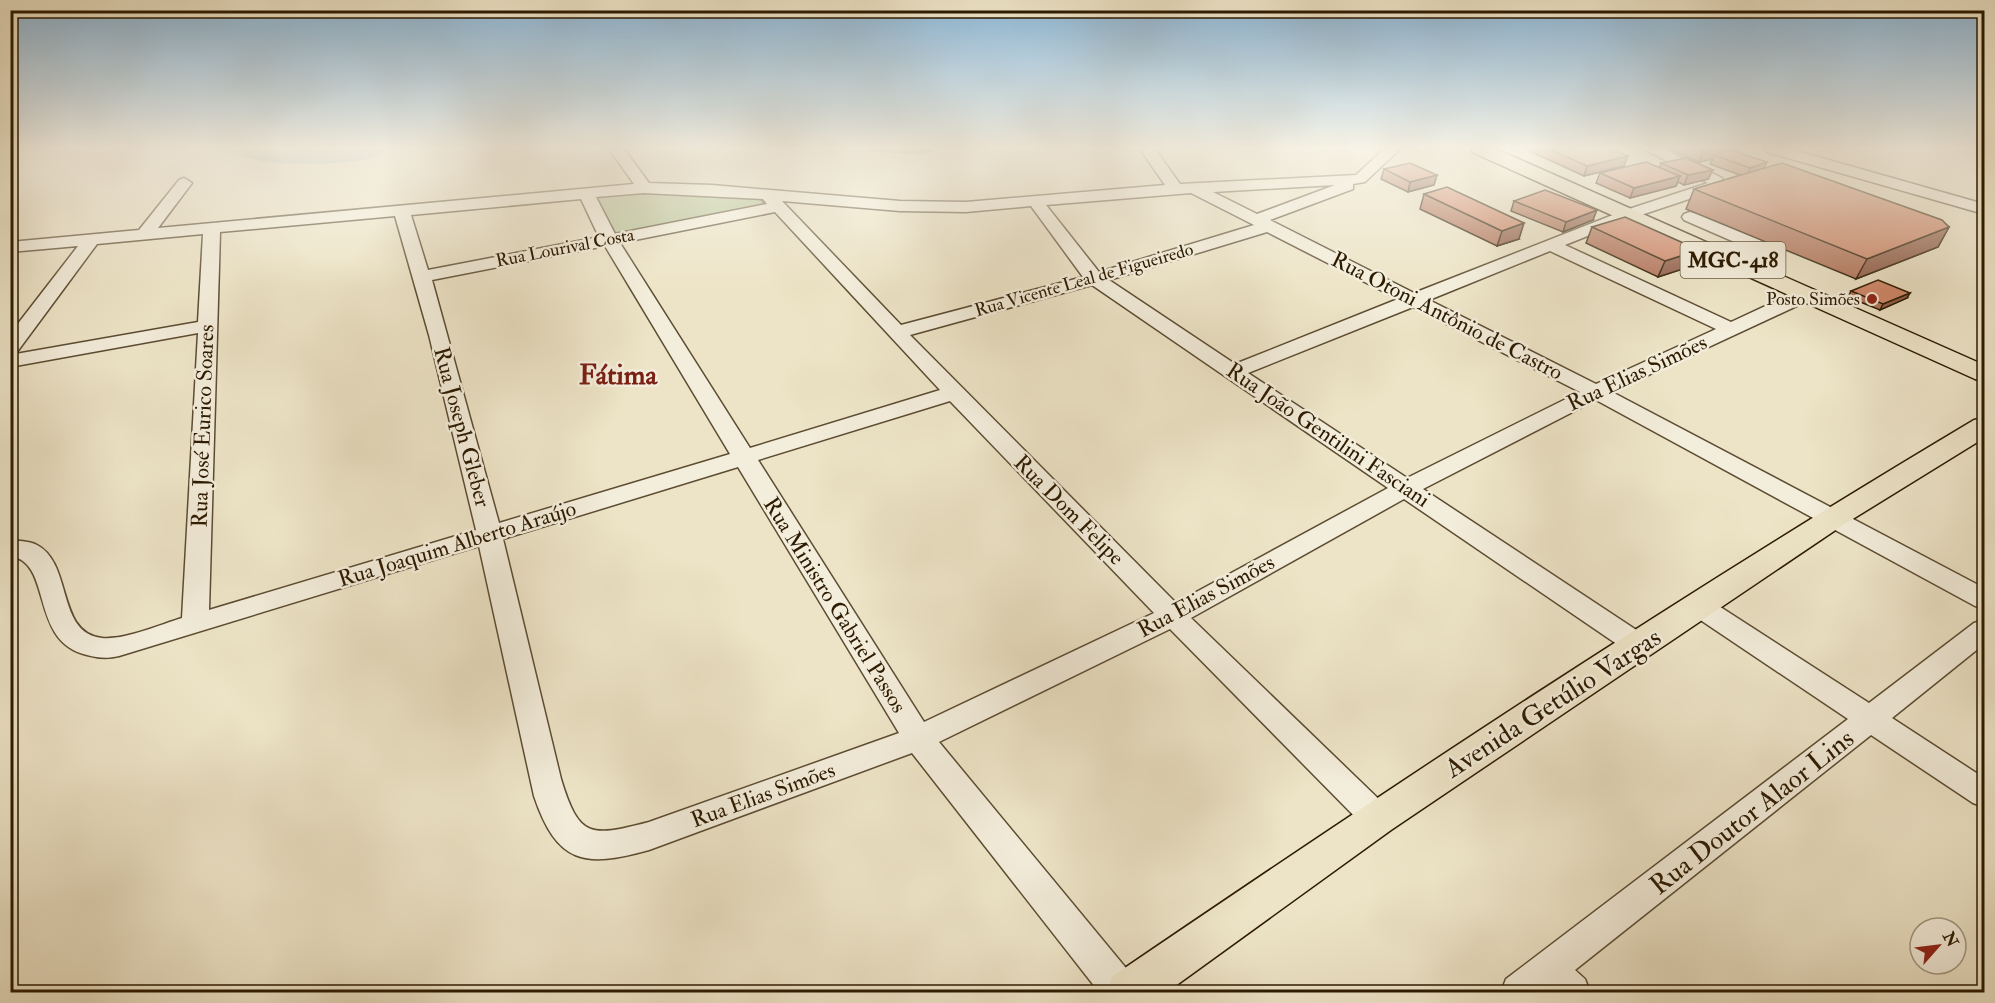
<svg xmlns="http://www.w3.org/2000/svg" width="1995" height="1003" font-family="'IM FELL Double Pica',serif">
	<rect width="100%" height="100%" fill="#ede4c7"/>
	<filter id="stains"><feTurbulence type="fractalNoise" baseFrequency=".00333" numOctaves="4"/><feColorMatrix values="0 0 0 0 .2 0 0 0 0 .09 0 0 0 0 .02 0 0 0 .5 -.17"/></filter>
	<radialGradient id="worn" r=".72"><stop offset=".6" stop-color="#630" stop-opacity="0"/><stop offset="1" stop-color="#630" stop-opacity=".3"/></radialGradient>
	<!-- green -->
	<path fill="#b7c497" stroke="#726f4c" stroke-width="1.5" d="M 647,189 L 758,196 L 766,206 L 611,236 L 590,195 Z"/>
	<g fill="none" stroke-linecap="round" stroke-linejoin="round">
		<!-- stream -->
		<path stroke="#727b74" stroke-width="5" d="M 868,149 L 920,152 L 931,149"/>
		<!-- river -->
		<path fill="#a0bbc1" fill-rule="evenodd" d="M 230,149 L 388,149 C 377,165 309,164 289,164 C 271,164 251,159 234,155 Z"/>
		<defs>
			<path id="minor" d="M 609,149 L 624,149 L 649,183 L 712,185 L 900,201 L 966,202 L 1165,185 L 1140,149 L 1155,149 L 1180,184 L 1356,175 L 1384,149 L 1400,149 L 1365,182 L 1353,184 L 1353,189 L 1270,220 L 1414,293 L 1623,211 L 1708,183 L 1644,149 L 1664,149 L 1722,178 L 1725,185 L 1722,188 L 1635,217 L 1565,245 L 1731,322 L 1800,290 L 1814,290 L 1816,294 L 1814,298 L 1612,392 L 1984,588 L 1984,608 L 1975,606 L 1596,400 L 1423,489 L 1650,639 L 1654,646 L 1650,653 L 1640,656 L 1630,653 L 1404,499 L 1191,618 L 1388,808 L 1393,818 L 1388,828 L 1377,832 L 1366,828 L 1170,629 L 939,742 L 1135,979 L 1140,992 L 1099,992 L 912,753 L 649,850 C 584,868 557,864 534,796 L 479,546 L 119,656 C 107,659 98,658 87,655 C 28,641 54,562 10,556 L 10,540 C 19,541 30,541 37,545 C 73,564 56,633 102,638 C 125,640 159,625 182,618 L 198,333 L 10,367 L 10,355 L 198,322 L 203,234 L 97,244 L 17,352 L 10,354 L 10,334 L 78,246 L 10,252 L 10,242 L 139,230 L 179,180 L 184,178 L 192,183 L 158,228 L 634,184 ZM 1335,185 L 1257,214 L 1213,192 ZM 644,193 L 763,199 L 767,204 L 615,234 L 596,197 ZM 1191,193 L 1254,225 L 1099,272 L 1046,205 ZM 581,199 L 599,237 L 428,270 L 411,215 ZM 782,201 L 900,211 L 966,212 L 1031,206 L 1083,277 L 901,325 ZM 775,212 L 940,390 L 750,448 L 620,243 ZM 395,216 L 429,335 L 476,530 L 209,610 L 220,232 ZM 1267,232 L 1398,299 L 1235,364 L 1109,280 ZM 605,246 L 730,454 L 499,523 L 432,280 ZM 1550,251 L 1716,329 L 1596,384 L 1429,300 ZM 1092,285 L 1388,488 L 1176,603 L 910,335 ZM 1413,307 L 1580,392 L 1407,478 L 1248,373 ZM 950,401 L 1154,613 L 924,722 L 758,460 ZM 738,467 L 899,733 L 649,822 C 591,837 579,839 561,779 L 503,539 Z
				M 1765,149 L 1790,149 L 1984,204 L 1984,214 L 1767,152 Z
				M 1690,212 C 1710,217 1765,237 1777,253 C 1771,264 1757,274 1744,271 L 1741,267 L 1758,254 L 1746,247 L 1684,220 L 1682,217 L 1684,214 Z
				M 1699,597 L 1708,599 L 1869,703 L 1974,623 L 1984,620 L 1984,644 L 1892,718 L 1984,778 L 1984,807 L 1973,803 L 1871,735 L 1575,970 L 1585,979 L 1590,992 L 1501,992 L 1506,979 L 1848,719 L 1690,613 L 1686,606 L 1690,599 Z"/>
			<path id="major" d="M 1471,149 L 1496,149 L 1984,365 L 1984,382 L 1975,379 L 1474,153 Z
				M 1984,418 L 1984,438 L 1843,525 L 1391,830 L 1167,992 L 1106,992 L 1113,976 C 1395,784 1680,595 1974,420 Z"/>
		</defs>
		<!-- minor casing -->
		<use href="#minor" stroke="#5c4c32" stroke-width="3"/>
		<!-- major casing -->
		<use href="#major" stroke="#2c1a01" stroke-width="3"/>
		<!-- minor -->
		<use href="#minor" fill="#f3eddb" fill-rule="evenodd"/>
		<!-- major -->
		<use href="#major" fill="#ede4c7" fill-rule="evenodd"/>
	</g>
	<!-- wall -->
	<path fill="#b5765d" stroke="#2c1a01" stroke-width="1.5" d="M 1525,149 L 1611,149 L 1624,166 L 1584,176 Z
		M 1670,149 L 1736,149 L 1735,151 L 1764,168 L 1949,227 L 1938,247 L 1856,279 L 1686,209 L 1694,189 L 1740,175 L 1710,164 L 1713,159 L 1699,162 Z
		M 1661,163 L 1708,179 L 1684,185 L 1678,182 L 1676,186 L 1630,198 L 1596,183 L 1600,173 L 1660,167 Z
		M 1384,169 L 1437,175 L 1434,185 L 1408,192 L 1381,179 Z
		M 1424,194 L 1519,239 L 1497,246 L 1420,209 Z
		M 1514,201 L 1593,220 L 1563,232 L 1511,211 Z
		M 1592,227 L 1692,266 L 1658,277 L 1586,243 Z
		M 1851,291 L 1907,298 L 1880,310 L 1848,297 Z"/>
	<!-- shaded-wall -->
	<path fill="#93604c" stroke="#2c1a01" stroke-width="1.5" d="M 1715,149 L 1736,149 L 1733,154 L 1714,155 L 1713,159 L 1699,162 L 1703,152 Z
		M 1628,156 L 1624,166 L 1584,176 L 1587,166 Z
		M 1767,162 L 1762,172 L 1746,177 L 1750,168 Z
		M 1713,170 L 1708,179 L 1684,185 L 1688,175 Z
		M 1437,175 L 1434,185 L 1408,192 L 1410,182 Z
		M 1680,176 L 1676,186 L 1630,198 L 1634,188 Z
		M 1597,210 L 1593,220 L 1563,232 L 1566,222 Z
		M 1524,223 L 1519,239 L 1497,246 L 1502,231 Z
		M 1949,227 L 1938,247 L 1856,279 L 1867,259 Z
		M 1699,250 L 1692,266 L 1658,277 L 1665,261 Z
		M 1910,293 L 1907,298 L 1880,310 L 1883,304 Z"/>
	<!-- building -->
	<path fill="#d2896c" stroke="#2c1a01" stroke-width="1.5" d="M 1549,149 L 1611,149 L 1628,156 L 1587,166 Z
		M 1697,149 L 1715,149 L 1703,152 Z
		M 1731,150 L 1767,162 L 1750,168 L 1714,155 Z
		M 1686,158 L 1713,170 L 1688,175 L 1661,163 Z
		M 1646,162 L 1680,176 L 1634,188 L 1600,173 Z
		M 1410,163 L 1437,175 L 1410,182 L 1384,169 Z
		M 1782,163 L 1942,220 L 1949,227 L 1867,259 L 1694,189 Z
		M 1447,187 L 1524,223 L 1502,231 L 1424,194 Z
		M 1545,190 L 1597,210 L 1566,222 L 1514,201 Z
		M 1625,217 L 1699,250 L 1665,261 L 1592,227 Z
		M 1878,280 L 1910,293 L 1883,304 L 1851,291 Z"/>
	<!-- sky -->
	<linearGradient id="sky" x2="0" y2="1"><stop stop-color="#8bb7d8"/><stop offset="0.51" stop-color="#f7f3e6"/><stop offset="1" stop-color="#f7f3e6" stop-opacity="0"/></linearGradient>
	<rect width="1995" height="290" fill="url(#sky)"/>
	<!-- markers -->
	<circle fill="#8f2418" stroke="#f3eddb" stroke-width="2" cx="1872" cy="299" r="6"/>
	<g text-anchor="middle" dominant-baseline="central" stroke-width="5" stroke-linejoin="round" paint-order="stroke">
		<!-- far-street labels -->
		<g font-size="18" fill="#2c1a01" stroke="#f3eddb">
			<text transform="translate(565 248) rotate(-11)">Rua Lourival Costa</text>
			<text transform="translate(1084 280) rotate(-16)">Rua Vicente Leal de Figueiredo</text>
		</g>
		<!-- far-poi labels -->
		<g font-size="18" fill="#2c1a01" stroke="#f3eddb" text-anchor="end">
			<text x="1860" y="299">Posto Simões</text>
		</g>
		<!-- shield labels -->
		<rect fill="#f3eddb" stroke="#685942" stroke-width="1.5" x="1680.5" y="242" width="105" height="36" rx="4.5"/>
		<g font-size="21" font-weight="bold" fill="#2c1a01">
			<text x="1733" y="260">MGC-418</text>
		</g>
		<!-- street labels -->
		<g font-size="22" fill="#2c1a01" stroke="#f3eddb">
			<text transform="translate(1447 316) rotate(27)">Rua Otoni Antônio de Castro</text>
			<text transform="translate(1637 373) rotate(-25)">Rua Elias Simões</text>
			<text transform="translate(203 426) rotate(-88)">Rua José Eurico Soares</text>
			<text transform="translate(462 427) rotate(75)">Rua Joseph Gleber</text>
			<text transform="translate(1328 435) rotate(34)">Rua João Gentilini Fasciani</text>
			<text transform="translate(1069 510) rotate(45)">Rua Dom Felipe</text>
			<text transform="translate(457 544) rotate(-17)">Rua Joaquim Alberto Araújo</text>
			<text transform="translate(1206 596) rotate(-28)">Rua Elias Simões</text>
			<text transform="translate(835 605) rotate(58)">Rua Ministro Gabriel Passos</text>
			<text transform="translate(763 795) rotate(-20)">Rua Elias Simões</text>
		</g>
		<!-- near-street labels -->
		<g font-size="27" fill="#2c1a01" stroke="#f3eddb">
			<text transform="translate(1553 703) rotate(-33)">Avenida Getúlio Vargas</text>
			<text transform="translate(1752 812) rotate(-38)">Rua Doutor Alaor Lins</text>
		</g>
		<!-- district labels -->
		<g font-size="28" font-weight="bold" fill="#7a1f14" stroke="#f3eddb">
			<text x="618" y="375">Fátima</text>
		</g>
	</g>
	<!-- margin -->
	<rect width="1995" height="1003" fill="none" stroke="#ede4c7" stroke-width="36"/>
	<rect x="12" y="12" width="1971" height="979" fill="none" stroke="#2c1a01" stroke-width="3"/>
	<rect x="18" y="18" width="1959" height="967" fill="none" stroke="#2c1a01" stroke-width="1.5"/>
	<!-- north arrow -->
	<g transform="translate(1938 946) rotate(62)"><circle r="28" fill="#f3eddb" stroke="#a39984" stroke-width="1.5"/>
	<path d="M0-4.5L10 22L0 15L-10 22Z" fill="#8f2418"/>
	<text y="-9" font-size="16" font-weight="bold" text-anchor="middle" fill="#2c1a01">N</text>
	</g>
	<rect width="100%" height="100%" filter="url(#stains)"/>
	<rect width="100%" height="100%" fill="url(#worn)"/>
</svg>
